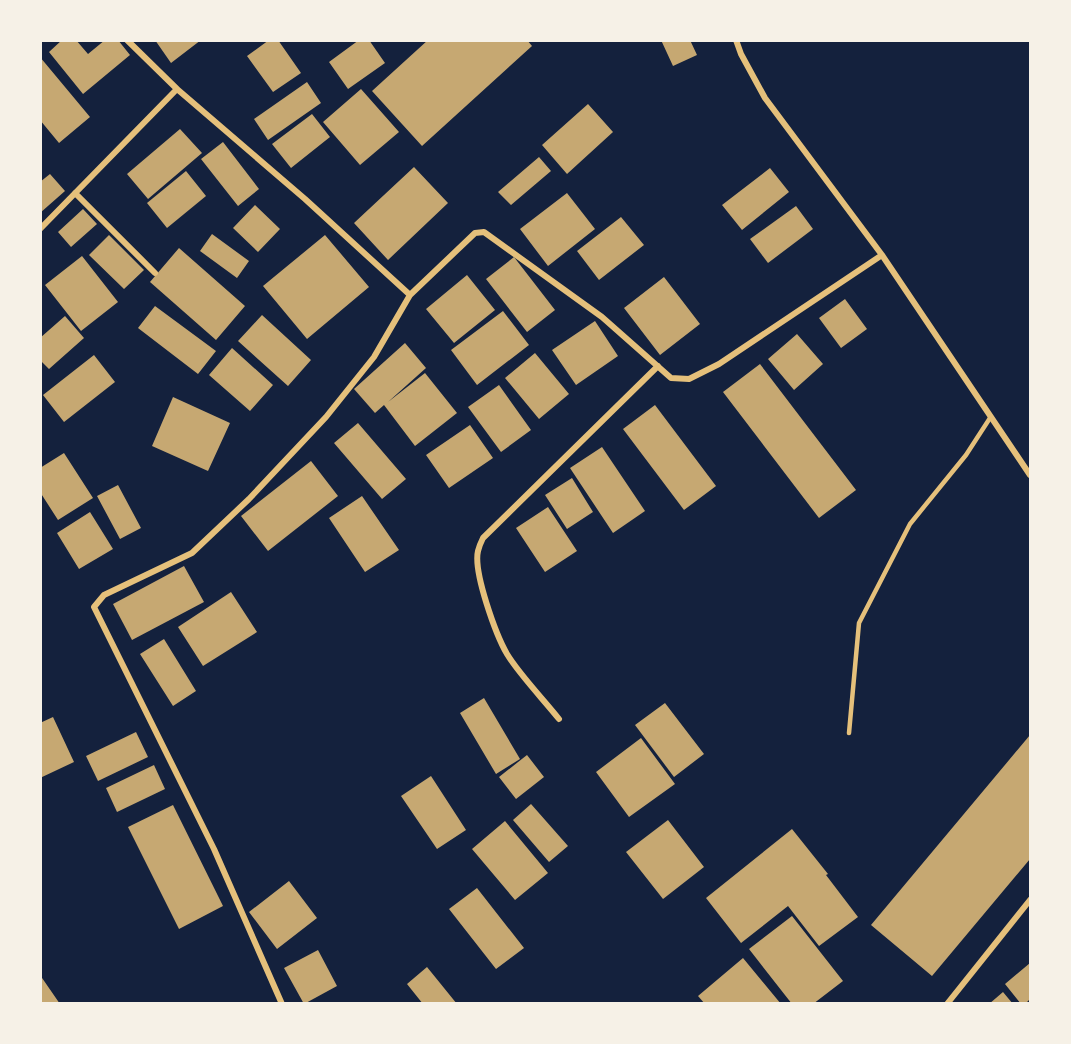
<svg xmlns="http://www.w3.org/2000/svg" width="1071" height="1044" font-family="'Fira Sans',sans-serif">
	<rect width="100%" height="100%" fill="#14213d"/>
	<!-- building -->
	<path fill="#c6a872" d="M 62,40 L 76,40 L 88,54 L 105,40 L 118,40 L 130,55 L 83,94 L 49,52 Z
		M 155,40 L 201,40 L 171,63 Z
		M 269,40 L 278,40 L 301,73 L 273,92 L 247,56 Z
		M 359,40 L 369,40 L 385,63 L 348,89 L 329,62 Z
		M 428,40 L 527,40 L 532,46 L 422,146 L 372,91 Z
		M 661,40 L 690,40 L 697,55 L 673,66 Z
		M 40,57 L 90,117 L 59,143 L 40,120 Z
		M 307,82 L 321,103 L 268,140 L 254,119 Z
		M 361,89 L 399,132 L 360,165 L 323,122 Z
		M 588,104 L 613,132 L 567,174 L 542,145 Z
		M 312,114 L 330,137 L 291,168 L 272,144 Z
		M 180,129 L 202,153 L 148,199 L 127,174 Z
		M 223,142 L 259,189 L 238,206 L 201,159 Z
		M 539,157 L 551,171 L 511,205 L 498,192 Z
		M 414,167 L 448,203 L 388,260 L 354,223 Z
		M 770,168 L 789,192 L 742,230 L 722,205 Z
		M 186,171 L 206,196 L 167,228 L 147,203 Z
		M 50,174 L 65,191 L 40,213 L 40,182 Z
		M 567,193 L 595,229 L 548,266 L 520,229 Z
		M 255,205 L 280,229 L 258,252 L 233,228 Z
		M 796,206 L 813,229 L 768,263 L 750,239 Z
		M 83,209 L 97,224 L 71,247 L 58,232 Z
		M 621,217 L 644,245 L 599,280 L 577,251 Z
		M 212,234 L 249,261 L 237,278 L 200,251 Z
		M 109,235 L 144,270 L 124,289 L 89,255 Z
		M 325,235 L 369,287 L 307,339 L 263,286 Z
		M 179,248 L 245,306 L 216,340 L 150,282 Z
		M 82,256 L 118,302 L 81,331 L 45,285 Z
		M 514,257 L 555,310 L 527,332 L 486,279 Z
		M 467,275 L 495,310 L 454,343 L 426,309 Z
		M 664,277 L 700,324 L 660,355 L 624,308 Z
		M 845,299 L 867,329 L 841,348 L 819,318 Z
		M 155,306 L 216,351 L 198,374 L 138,328 Z
		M 503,311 L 529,345 L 477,385 L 451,350 Z
		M 262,315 L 311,360 L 288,386 L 238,341 Z
		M 65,316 L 84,338 L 49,369 L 40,360 L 40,338 Z
		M 595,321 L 618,356 L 576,385 L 552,350 Z
		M 797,334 L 823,364 L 794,390 L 768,359 Z
		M 405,343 L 426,368 L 388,402 L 425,373 L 457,413 L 415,446 L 384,405 L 375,413 L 354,389 Z
		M 232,348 L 273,385 L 250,411 L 209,375 Z
		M 535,353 L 569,394 L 539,419 L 505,378 Z
		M 94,355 L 115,382 L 64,422 L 43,395 Z
		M 760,364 L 856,490 L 819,518 L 723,392 Z
		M 499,385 L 531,430 L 501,452 L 468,407 Z
		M 173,397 L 230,423 L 208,471 L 152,446 Z
		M 655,405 L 716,486 L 684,510 L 623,429 Z
		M 358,423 L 406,479 L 382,499 L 334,443 Z
		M 470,425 L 493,458 L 449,488 L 426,455 Z
		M 602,447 L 645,511 L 613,533 L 570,468 Z
		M 64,453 L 93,498 L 58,520 L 40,492 L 40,468 Z
		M 311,461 L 338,496 L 268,551 L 241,516 Z
		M 572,478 L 593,512 L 567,529 L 545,495 Z
		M 118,485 L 141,528 L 120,539 L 97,496 Z
		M 362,496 L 399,550 L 365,572 L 329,518 Z
		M 548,507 L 577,551 L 545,572 L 516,528 Z
		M 90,512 L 113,549 L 79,569 L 57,533 Z
		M 184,566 L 204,602 L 132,640 L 113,604 Z
		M 231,592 L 257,632 L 203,666 L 178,627 Z
		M 164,639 L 196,691 L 173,706 L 140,654 Z
		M 484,698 L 520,759 L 496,774 L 460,713 Z
		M 665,703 L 704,754 L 674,777 L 635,725 Z
		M 53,717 L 74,762 L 40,778 L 40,723 Z
		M 136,732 L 148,757 L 98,781 L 86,756 Z
		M 1030,735 L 1030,859 L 932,976 L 871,925 Z
		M 641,738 L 675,784 L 629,817 L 596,772 Z
		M 527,755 L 544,777 L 516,799 L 499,777 Z
		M 154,765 L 165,789 L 117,812 L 106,788 Z
		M 431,776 L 466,830 L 437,849 L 401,796 Z
		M 531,804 L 568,846 L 549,862 L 513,820 Z
		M 173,805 L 223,906 L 179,929 L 128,827 Z
		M 668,820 L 704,867 L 663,899 L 626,852 Z
		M 505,821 L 548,873 L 515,900 L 472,849 Z
		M 792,829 L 828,874 L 826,875 L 858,917 L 819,946 L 788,906 L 741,943 L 706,898 Z
		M 289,881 L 317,918 L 277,949 L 249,912 Z
		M 477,888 L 524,948 L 496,969 L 449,909 Z
		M 792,916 L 843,981 L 813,1004 L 792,1004 L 749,949 Z
		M 318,950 L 337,986 L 304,1004 L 284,968 Z
		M 743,958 L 781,1004 L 705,1004 L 698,996 Z
		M 1030,963 L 1030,999 L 1025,1004 L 1021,1004 L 1005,984 Z
		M 427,967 L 457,1004 L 423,1004 L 407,984 Z
		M 40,975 L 60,1004 L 40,1004 Z
		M 1003,992 L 1013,1004 L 989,1004 Z"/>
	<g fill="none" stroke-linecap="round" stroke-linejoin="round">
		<!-- service -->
		<path stroke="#e5c07b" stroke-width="4.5" d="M 849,733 L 859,623 L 910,524 L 966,455 L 990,418"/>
		<!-- minor -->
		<path stroke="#e5c07b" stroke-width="6" d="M 127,40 L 177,89 L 305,199 L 410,295
			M 736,40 L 741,54 L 765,98 L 882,255 L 1030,475
			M 75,193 L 155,273
			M 40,229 L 177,89
			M 559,719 C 544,700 519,674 507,654 C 496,635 473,572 478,551 C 479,547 481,542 483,538 L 658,366
			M 282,1004 L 214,849 L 94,607 L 104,595 L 192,553 L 249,499 L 326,417 L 374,357 L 410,295 L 475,233 L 484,232 L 602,317 L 671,378 L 689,379 L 719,364 L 882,255
			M 947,1004 L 1030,900"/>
	</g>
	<!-- border -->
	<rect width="1071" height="1044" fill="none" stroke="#f6f1e7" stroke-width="84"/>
</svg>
